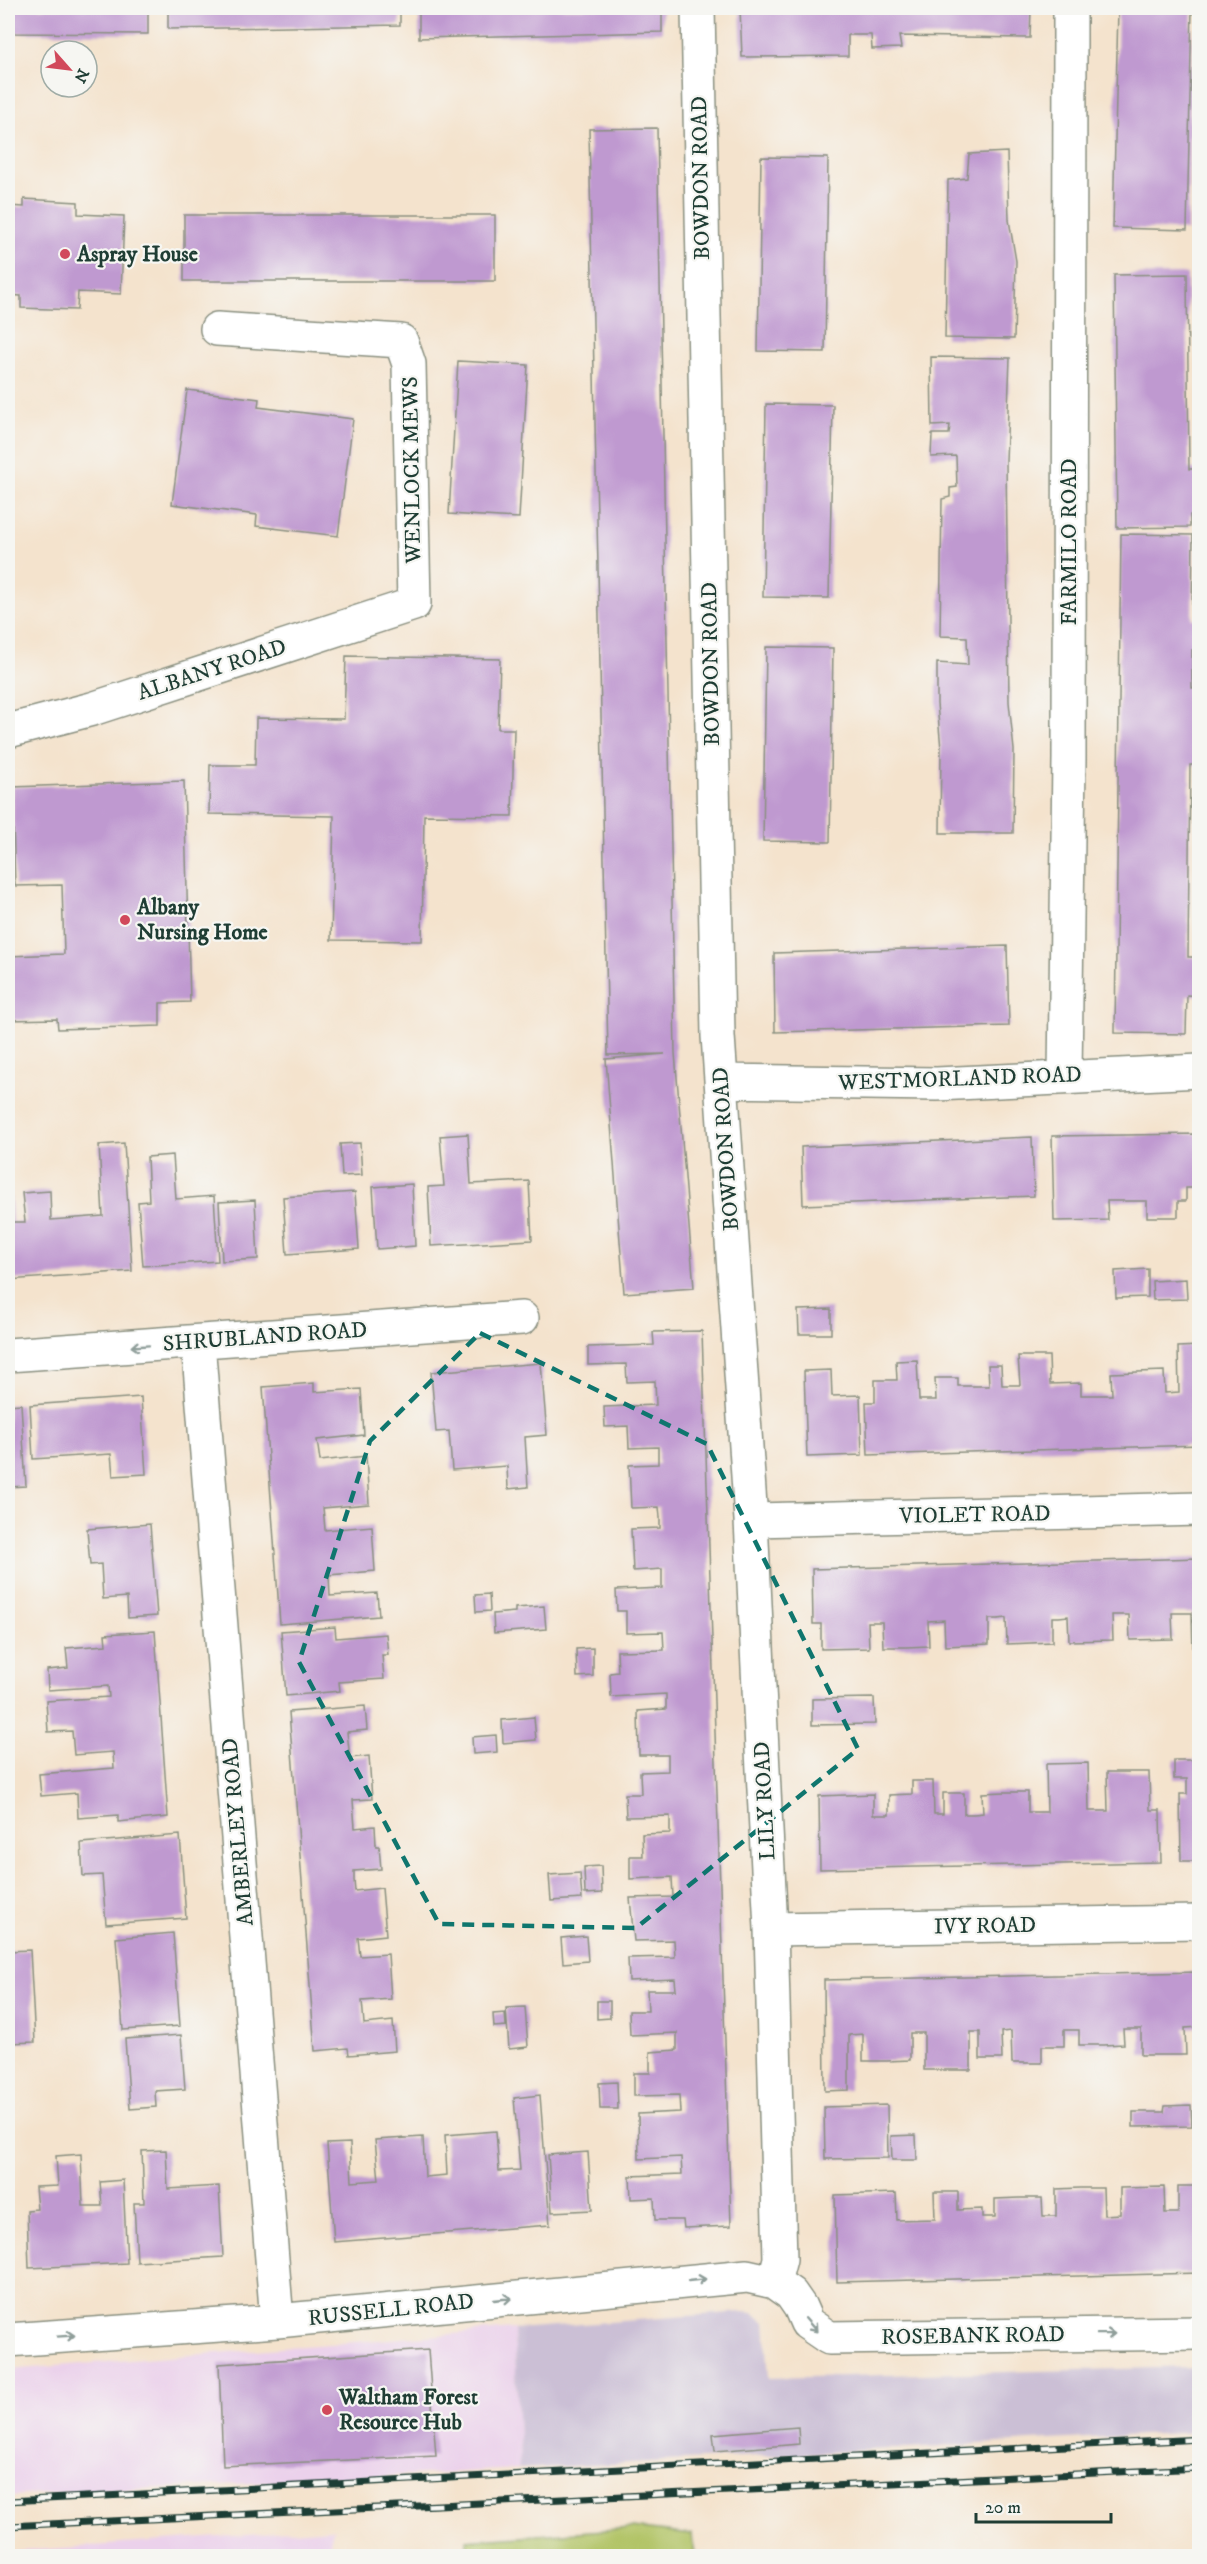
<svg xmlns="http://www.w3.org/2000/svg" width="1207" height="2564" font-family="'IM FELL DW Pica',serif">
	<rect width="100%" height="100%" fill="#f6f6f2"/>
	<filter id="ink" filterUnits="userSpaceOnUse"><feTurbulence type="fractalNoise" baseFrequency=".0167" numOctaves="2"/><feDisplacementMap in="SourceGraphic" scale="12" xChannelSelector="R" yChannelSelector="G"/><feConvolveMatrix kernelMatrix="1 2 1 2 8 2 1 2 1" color-interpolation-filters="sRGB"/></filter>
	<filter id="wash" filterUnits="userSpaceOnUse"><feTurbulence type="fractalNoise" baseFrequency=".008" numOctaves="4" result="noise"/><feDisplacementMap in="SourceGraphic" scale="24" xChannelSelector="R" yChannelSelector="G"/><feGaussianBlur stdDeviation="1.35" result="paint"/><feColorMatrix in="noise" values="0 0 0 0 0 0 0 0 0 0 0 0 0 0 0 0 0 1.4 0 .05"/><feComposite in="paint" operator="in"/></filter>
	<g filter="url(#wash)">
		<rect width="100%" height="100%" fill="#f4e3cd"/>
		<!-- built -->
		<path fill="#ebd1eb" d="M 514,2329 L 520,2457 L 518,2469 L 8,2496 L 8,2370 Z
			M 333,2529 L 327,2556 L 8,2556 L 8,2552 Z"/>
		<!-- industrial -->
		<path fill="#cbbfd5" d="M 743,2312 L 753,2313 L 765,2322 L 769,2378 L 1199,2367 L 1199,2432 L 518,2469 L 520,2457 L 514,2329 Z"/>
		<!-- green -->
		<path fill="#b2c467" stroke="#68804e" stroke-width="1.5" d="M 632,2528 L 692,2535 L 694,2556 L 470,2556 L 466,2540 Z"/>
		<g id="blocks">
			<!-- building -->
			<path fill="#bf99d0" d="M 8,8 L 148,8 L 148,34 L 8,33 Z
				M 168,8 L 400,8 L 400,25 L 168,29 Z
				M 419,8 L 662,8 L 662,32 L 419,38 Z
				M 740,8 L 1031,8 L 1030,38 L 899,36 L 901,48 L 872,49 L 871,35 L 848,35 L 848,56 L 742,57 Z
				M 1118,8 L 1192,8 L 1187,230 L 1113,228 Z
				M 657,128 L 675,1053 L 694,1288 L 624,1293 L 606,1059 L 665,1054 L 608,1055 L 589,129 Z
				M 1007,152 L 1009,220 L 1016,261 L 1014,339 L 945,338 L 948,180 L 967,178 L 969,154 Z
				M 761,157 L 828,158 L 825,352 L 758,351 Z
				M 24,199 L 78,202 L 78,214 L 124,216 L 121,294 L 78,292 L 77,310 L 21,308 L 21,296 L 8,295 L 8,206 L 24,207 Z
				M 184,215 L 495,215 L 495,281 L 184,281 Z
				M 1187,274 L 1189,469 L 1200,469 L 1200,515 L 1190,515 L 1190,527 L 1117,528 L 1114,275 Z
				M 931,357 L 1010,358 L 1006,461 L 1009,702 L 1014,750 L 1013,833 L 940,833 L 941,749 L 937,704 L 937,663 L 968,665 L 967,637 L 940,636 L 942,499 L 950,497 L 950,488 L 957,487 L 956,456 L 931,457 L 932,434 L 949,434 L 950,425 L 932,426 Z
				M 458,361 L 528,365 L 519,518 L 449,514 Z
				M 187,390 L 259,399 L 258,407 L 353,419 L 338,536 L 256,526 L 257,515 L 172,504 Z
				M 766,404 L 833,405 L 829,598 L 763,597 Z
				M 1121,534 L 1193,535 L 1192,619 L 1200,619 L 1200,650 L 1192,650 L 1192,688 L 1198,688 L 1200,765 L 1190,765 L 1188,957 L 1200,957 L 1200,996 L 1187,995 L 1186,1034 L 1115,1033 Z
				M 766,647 L 833,648 L 830,842 L 763,841 Z
				M 346,656 L 500,659 L 498,729 L 514,729 L 512,816 L 424,815 L 422,941 L 331,940 L 334,816 L 209,814 L 210,765 L 255,765 L 256,718 L 344,719 Z
				M 184,781 L 190,1002 L 160,1003 L 160,1026 L 58,1029 L 57,1019 L 8,1020 L 8,956 L 64,954 L 62,885 L 15,886 L 12,787 Z
				M 1007,946 L 1009,1026 L 775,1032 L 774,953 Z
				M 468,1134 L 471,1184 L 529,1181 L 532,1240 L 431,1246 L 428,1187 L 444,1186 L 440,1136 Z
				M 1200,1134 L 1200,1188 L 1186,1188 L 1186,1201 L 1178,1201 L 1178,1217 L 1147,1217 L 1147,1201 L 1107,1201 L 1108,1220 L 1054,1221 L 1052,1136 Z
				M 1032,1137 L 1034,1196 L 803,1205 L 801,1147 Z
				M 124,1143 L 132,1271 L 8,1280 L 8,1186 L 10,1185 L 12,1222 L 25,1222 L 22,1193 L 50,1191 L 51,1220 L 103,1216 L 99,1145 Z
				M 360,1143 L 362,1175 L 342,1176 L 340,1144 Z
				M 173,1155 L 176,1199 L 214,1196 L 218,1261 L 143,1266 L 138,1202 L 149,1201 L 147,1157 Z
				M 412,1184 L 415,1246 L 377,1249 L 373,1187 Z
				M 355,1192 L 359,1249 L 287,1254 L 283,1197 Z
				M 255,1200 L 258,1259 L 222,1261 L 219,1202 Z
				M 1148,1269 L 1148,1297 L 1116,1298 L 1115,1271 Z
				M 1186,1279 L 1187,1299 L 1153,1300 L 1152,1281 Z
				M 831,1309 L 831,1334 L 799,1334 L 798,1310 Z
				M 702,1331 L 731,2226 L 684,2228 L 683,2220 L 655,2220 L 654,2198 L 631,2199 L 630,2176 L 682,2174 L 681,2157 L 639,2159 L 638,2114 L 680,2112 L 679,2095 L 634,2096 L 634,2073 L 650,2073 L 650,2052 L 677,2050 L 677,2033 L 630,2035 L 629,2011 L 648,2011 L 647,1990 L 676,1990 L 675,1979 L 629,1981 L 628,1958 L 675,1957 L 674,1940 L 634,1941 L 630,1898 L 673,1897 L 672,1877 L 630,1879 L 630,1856 L 643,1856 L 642,1834 L 670,1833 L 670,1816 L 626,1817 L 625,1794 L 641,1794 L 640,1772 L 668,1771 L 668,1755 L 639,1755 L 638,1711 L 666,1709 L 666,1694 L 611,1697 L 610,1673 L 618,1672 L 617,1651 L 664,1650 L 663,1632 L 626,1633 L 626,1611 L 617,1611 L 616,1590 L 662,1588 L 662,1569 L 633,1571 L 631,1529 L 660,1528 L 660,1517 L 659,1507 L 631,1508 L 629,1465 L 658,1464 L 658,1447 L 629,1448 L 628,1426 L 605,1427 L 604,1407 L 656,1405 L 655,1381 L 627,1382 L 626,1364 L 588,1365 L 588,1347 L 654,1345 L 653,1332 Z
				M 1200,1346 L 1200,1445 L 868,1455 L 866,1402 L 875,1402 L 875,1380 L 897,1380 L 896,1361 L 917,1360 L 919,1400 L 936,1400 L 935,1378 L 958,1378 L 958,1386 L 989,1386 L 988,1365 L 1001,1365 L 1002,1385 L 1020,1385 L 1018,1356 L 1049,1356 L 1050,1384 L 1081,1383 L 1081,1395 L 1112,1395 L 1111,1373 L 1164,1371 L 1165,1393 L 1179,1392 L 1178,1347 Z
				M 541,1363 L 547,1435 L 525,1437 L 528,1487 L 508,1489 L 507,1466 L 452,1470 L 449,1431 L 436,1432 L 431,1372 Z
				M 831,1370 L 832,1396 L 860,1395 L 862,1455 L 807,1457 L 804,1371 Z
				M 314,1383 L 314,1392 L 361,1389 L 364,1435 L 317,1440 L 320,1461 L 366,1456 L 369,1504 L 323,1508 L 324,1518 L 325,1530 L 372,1526 L 375,1571 L 329,1575 L 330,1596 L 377,1593 L 379,1616 L 280,1624 L 263,1387 Z
				M 141,1397 L 146,1474 L 113,1476 L 111,1454 L 33,1459 L 30,1405 Z
				M 21,1404 L 26,1486 L 8,1487 L 8,1405 Z
				M 150,1524 L 157,1616 L 128,1618 L 127,1597 L 103,1599 L 101,1564 L 90,1565 L 87,1529 Z
				M 1200,1558 L 1200,1654 L 1193,1654 L 1192,1613 L 1172,1613 L 1173,1639 L 1130,1640 L 1129,1615 L 1112,1615 L 1113,1640 L 1069,1641 L 1068,1616 L 1059,1617 L 1052,1617 L 1052,1642 L 1007,1644 L 1006,1618 L 998,1619 L 989,1619 L 989,1644 L 945,1646 L 944,1620 L 928,1621 L 929,1646 L 906,1647 L 883,1647 L 882,1622 L 868,1622 L 869,1648 L 821,1649 L 821,1624 L 813,1624 L 812,1569 Z
				M 489,1594 L 490,1611 L 476,1612 L 475,1595 Z
				M 544,1606 L 546,1629 L 494,1633 L 493,1614 L 515,1612 L 515,1608 Z
				M 335,1627 L 336,1638 L 386,1634 L 388,1655 L 382,1655 L 384,1679 L 339,1682 L 340,1691 L 286,1696 L 281,1631 Z
				M 155,1631 L 168,1817 L 118,1822 L 118,1815 L 78,1818 L 77,1793 L 41,1796 L 39,1774 L 114,1768 L 113,1752 L 74,1755 L 72,1731 L 48,1732 L 46,1701 L 109,1697 L 108,1686 L 48,1690 L 47,1670 L 68,1668 L 66,1648 L 106,1645 L 105,1634 Z
				M 593,1648 L 593,1676 L 577,1677 L 576,1649 Z
				M 874,1698 L 875,1724 L 812,1725 L 812,1699 Z
				M 365,1706 L 367,1730 L 347,1732 L 350,1758 L 369,1756 L 372,1799 L 353,1800 L 355,1828 L 375,1826 L 376,1846 L 379,1846 L 381,1869 L 354,1871 L 354,1880 L 355,1891 L 382,1888 L 386,1935 L 358,1938 L 360,1956 L 388,1954 L 391,1999 L 362,2001 L 363,2012 L 364,2024 L 393,2021 L 395,2051 L 349,2055 L 348,2048 L 315,2051 L 289,1712 Z
				M 534,1717 L 536,1740 L 503,1743 L 502,1720 Z
				M 496,1735 L 497,1752 L 473,1754 L 472,1737 Z
				M 1174,1760 L 1200,1760 L 1200,1861 L 1181,1861 L 1180,1794 L 1187,1794 L 1187,1779 L 1174,1779 Z
				M 1088,1763 L 1089,1811 L 1108,1811 L 1107,1772 L 1149,1772 L 1150,1810 L 1160,1810 L 1161,1862 L 820,1869 L 819,1796 L 873,1794 L 873,1815 L 889,1815 L 889,1795 L 912,1794 L 912,1781 L 933,1781 L 934,1814 L 943,1814 L 943,1793 L 964,1793 L 964,1814 L 974,1814 L 983,1813 L 982,1793 L 1005,1792 L 1028,1792 L 1028,1812 L 1047,1812 L 1046,1764 Z
				M 180,1835 L 186,1918 L 106,1924 L 102,1875 L 83,1876 L 81,1843 Z
				M 601,1866 L 602,1893 L 585,1894 L 584,1867 Z
				M 580,1873 L 582,1899 L 551,1901 L 549,1875 Z
				M 173,1933 L 180,2026 L 123,2030 L 116,1938 Z
				M 586,1936 L 588,1961 L 563,1963 L 561,1938 Z
				M 30,1950 L 35,2042 L 8,2043 L 8,1951 Z
				M 1200,1972 L 1200,2027 L 1185,2028 L 1186,2055 L 1141,2055 L 1141,2029 L 1123,2029 L 1124,2044 L 1103,2045 L 1079,2045 L 1079,2030 L 1064,2030 L 1064,2046 L 1042,2046 L 1042,2063 L 1012,2063 L 1011,2031 L 1001,2032 L 1002,2059 L 980,2059 L 980,2032 L 971,2032 L 971,2070 L 924,2070 L 924,2033 L 910,2033 L 910,2060 L 887,2061 L 863,2061 L 863,2034 L 849,2035 L 849,2090 L 825,2091 L 824,1980 Z
				M 597,2001 L 610,2001 L 610,2018 L 597,2019 Z
				M 525,2007 L 528,2047 L 509,2049 L 506,2008 Z
				M 505,2013 L 506,2026 L 494,2027 L 493,2014 Z
				M 181,2035 L 185,2089 L 155,2091 L 156,2107 L 130,2109 L 125,2039 Z
				M 617,2082 L 618,2109 L 600,2109 L 599,2083 Z
				M 540,2095 L 550,2225 L 334,2242 L 327,2144 L 350,2143 L 352,2182 L 379,2180 L 375,2140 L 423,2137 L 425,2177 L 447,2175 L 445,2135 L 496,2131 L 499,2171 L 520,2170 L 514,2098 Z
				M 887,2105 L 888,2158 L 825,2159 L 824,2107 Z
				M 1191,2105 L 1192,2126 L 1133,2127 L 1133,2112 L 1164,2112 L 1165,2106 Z
				M 916,2135 L 917,2160 L 892,2160 L 891,2136 Z
				M 166,2150 L 168,2189 L 219,2186 L 223,2257 L 137,2262 L 134,2203 L 144,2203 L 142,2151 Z
				M 588,2152 L 592,2210 L 552,2212 L 548,2155 Z
				M 81,2154 L 83,2206 L 102,2206 L 100,2182 L 123,2180 L 127,2263 L 29,2268 L 27,2210 L 37,2209 L 35,2187 L 58,2186 L 56,2156 Z
				M 1178,2186 L 1200,2186 L 1200,2273 L 837,2282 L 835,2195 L 896,2193 L 897,2220 L 935,2219 L 934,2192 L 958,2192 L 958,2210 L 982,2209 L 982,2217 L 995,2217 L 995,2199 L 1019,2198 L 1042,2198 L 1043,2216 L 1056,2216 L 1056,2189 L 1080,2188 L 1103,2188 L 1104,2215 L 1120,2214 L 1120,2188 L 1164,2187 L 1165,2213 L 1178,2213 Z
				M 428,2350 L 436,2456 L 223,2466 L 219,2364 Z
				M 798,2427 L 799,2444 L 715,2451 L 713,2434 Z"/>
		</g>
	</g>
	<g filter="url(#ink)">
		<use href="#blocks" fill-opacity="0" stroke="#8a9080" stroke-width="1.5"/>
		<g fill="none" stroke-linecap="round" stroke-linejoin="round">
			<defs>
				<path id="minor" d="M 698,8 L 718,1036 L 751,1520 L 761,1730 L 771,1929 L 780,2259 L 774,2282
					M 8,731 L 92,709 L 414,604 L 409,364 L 401,341 L 217,329
					M 1065,1076 L 1069,759 L 1070,8
					M 721,1081 L 937,1084 L 1200,1071
					M 198,1342 L 277,2321
					M 8,1355 L 522,1318
					M 751,1520 L 1200,1509
					M 771,1929 L 1200,1922
					M 8,2340 L 277,2321 L 747,2276 L 774,2282 L 791,2294 L 800,2307 L 807,2323 L 829,2338 L 1200,2333"/>
			</defs>
			<!-- minor casing -->
			<use href="#minor" stroke="#8a9080" stroke-width="36"/>
			<!-- minor -->
			<use href="#minor" stroke="#fff" stroke-width="33"/>
			<defs>
				<path id="rail" d="M 8,2501 L 1200,2439
					M 8,2526 L 1200,2468"/>
			</defs>
			<!-- rail casing -->
			<use href="#rail" stroke="#1f3d34" stroke-width="7"/>
			<!-- rail -->
			<use href="#rail" stroke="#f6f6f2" stroke-width="4.5" stroke-dasharray="14" stroke-linecap="butt"/>
		</g>
		<!-- one-way arrows -->
		<defs><path id="oneway-shaft" d="M-6 0H5M1.5-3L5.5 0L1.5 3" fill="none" stroke-width="1.6" stroke-linecap="round" stroke-linejoin="round" transform="scale(1.5)"/></defs>
		<g stroke="#8f9e9a">
			<use href="#oneway-shaft" transform="translate(140 1346) rotate(176)"/>
			<use href="#oneway-shaft" transform="translate(697 2280) rotate(-6)"/>
			<use href="#oneway-shaft" transform="translate(503 2299) rotate(-6)"/>
			<use href="#oneway-shaft" transform="translate(811 2325) rotate(49)"/>
			<use href="#oneway-shaft" transform="translate(1106 2334) rotate(-1)"/>
			<use href="#oneway-shaft" transform="translate(66 2336) rotate(-4)"/>
		</g>
	</g>
	<!-- marked area -->
	<path fill="none" stroke="#0f766e" stroke-width="4.5" stroke-dasharray="12 8" stroke-linejoin="round" d="M 480,1333 L 707,1444 L 858,1749 L 636,1928 L 439,1924 L 299,1662 L 370,1441 Z"/>
	<!-- markers -->
	<g fill="#d1495b" stroke="#f6f6f2" stroke-width="2">
		<circle cx="65" cy="254" r="6"/>
		<circle cx="125" cy="920" r="6"/>
		<circle cx="327" cy="2410" r="6"/>
	</g>
	<g text-anchor="middle" dominant-baseline="central" stroke-width="4.5" stroke-linejoin="round" paint-order="stroke">
		<!-- street labels -->
		<g font-size="22" fill="#1f3d34" stroke="#f6f6f2">
			<text transform="translate(701 178) rotate(-91)">BOWDON ROAD</text>
			<text transform="translate(412 470) rotate(-91)">WENLOCK MEWS</text>
			<text transform="translate(1069 542) rotate(-90)">FARMILO ROAD</text>
			<text transform="translate(711 664) rotate(-91)">BOWDON ROAD</text>
			<text transform="translate(212 670) rotate(-18)">ALBANY ROAD</text>
			<text transform="translate(960 1079) rotate(-2)">WESTMORLAND ROAD</text>
			<text transform="translate(726 1149) rotate(-94)">BOWDON ROAD</text>
			<text transform="translate(265 1337) rotate(-4)">SHRUBLAND ROAD</text>
			<text transform="translate(975 1515) rotate(-1)">VIOLET ROAD</text>
			<text transform="translate(765 1801) rotate(-93)">LILY ROAD</text>
			<text transform="translate(238 1832) rotate(-95)">AMBERLEY ROAD</text>
			<text transform="translate(985 1926) rotate(-1)">IVY ROAD</text>
			<text transform="translate(391 2310) rotate(-6)">RUSSELL ROAD</text>
			<text transform="translate(973 2336) rotate(-1)">ROSEBANK ROAD</text>
		</g>
		<!-- poi labels -->
		<g font-size="22" font-weight="bold" fill="#1f3d34" stroke="#f6f6f2" text-anchor="start">
			<text x="77" y="254">Aspray House</text>
			<text x="137" y="907">Albany<tspan x="137" dy="25">Nursing Home</tspan></text>
			<text x="339" y="2397">Waltham Forest<tspan x="339" dy="25">Resource Hub</tspan></text>
		</g>
	</g>
	<!-- margin -->
	<rect width="1207" height="2564" fill="none" stroke="#f6f6f2" stroke-width="30"/>
	<!-- north arrow -->
	<g transform="translate(69 69) rotate(118)"><circle r="28" fill="#f6f6f2" stroke="#a0aca6" stroke-width="1.5"/>
	<path d="M0-4.5L10 22L0 15L-10 22Z" fill="#d1495b"/>
	<text y="-9" font-size="16" font-weight="bold" text-anchor="middle" fill="#1f3d34">N</text>
	</g>
	<!-- scale -->
	<path d="M976 2513v9h135v-9" fill="none" stroke="#1f3d34" stroke-width="3"/>
	<text x="985" y="2513" font-size="18" fill="#1f3d34" stroke="#f6f6f2" stroke-width="4.5" paint-order="stroke">20 m</text>
</svg>
